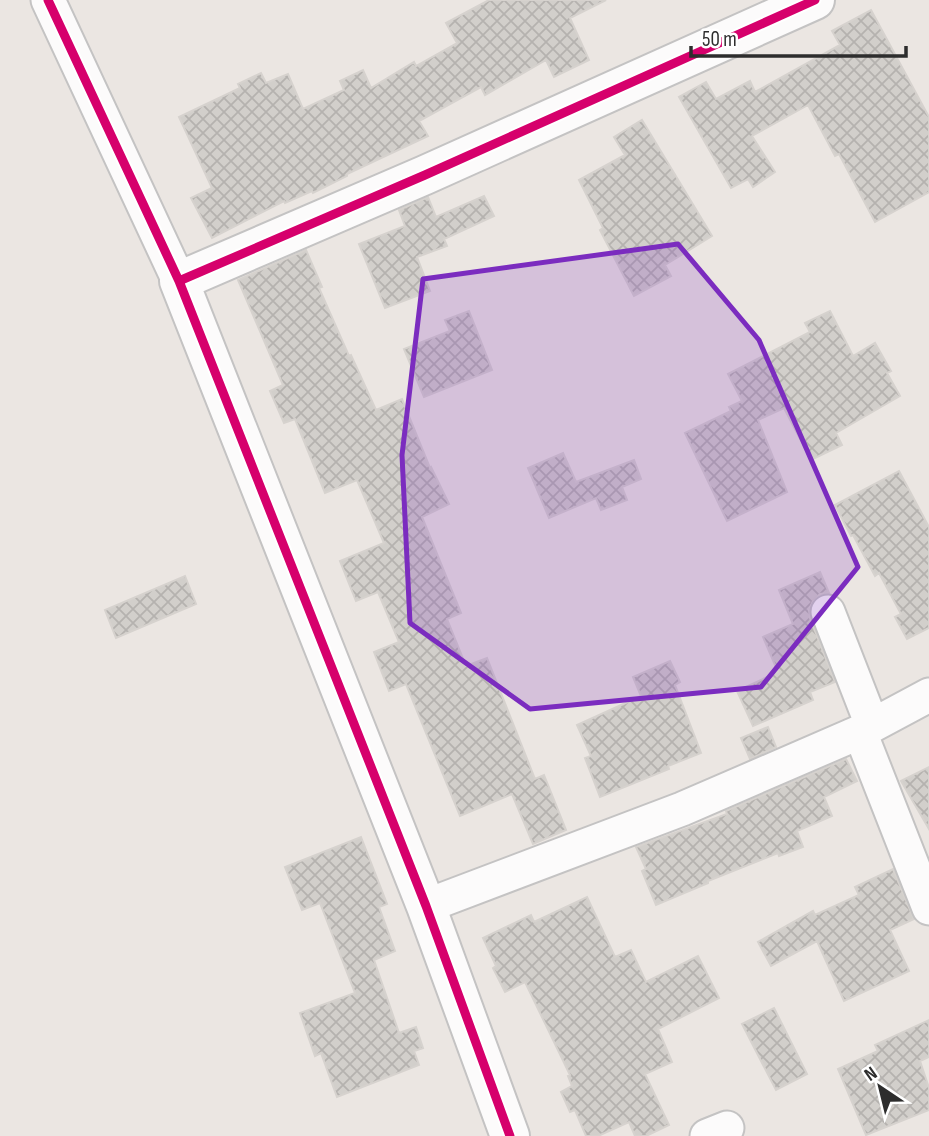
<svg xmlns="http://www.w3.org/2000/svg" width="929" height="1136" font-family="'Sofia Sans Condensed',sans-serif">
	<defs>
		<pattern id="building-cross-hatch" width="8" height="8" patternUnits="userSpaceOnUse" patternTransform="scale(1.75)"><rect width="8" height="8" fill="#d2cfcb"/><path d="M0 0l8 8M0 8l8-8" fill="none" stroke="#b5b2af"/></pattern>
	</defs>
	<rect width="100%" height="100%" fill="#ebe6e2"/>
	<!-- building -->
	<path fill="url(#building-cross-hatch)" stroke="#d6d2ce" stroke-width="2" d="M 489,0 L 606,0 L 570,18 L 589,60 L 554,77 L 546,60 L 485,95 L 481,87 L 419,121 L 428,136 L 347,174 L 347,176 L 313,193 L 312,191 L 285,203 L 284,201 L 212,238 L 191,198 L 212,188 L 179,117 L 240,88 L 238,84 L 261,73 L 266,83 L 288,74 L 303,109 L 344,90 L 340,81 L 363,70 L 371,88 L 414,62 L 416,66 L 457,43 L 446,23 Z
		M 871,10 L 929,117 L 929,192 L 875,222 L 839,154 L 835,156 L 808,105 L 752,136 L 775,172 L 753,187 L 748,179 L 731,188 L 679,97 L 706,82 L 716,99 L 750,81 L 755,92 L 840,45 L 832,31 Z
		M 642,120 L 712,236 L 665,265 L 671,276 L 634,296 L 600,230 L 603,228 L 579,180 L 625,155 L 614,137 Z
		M 484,196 L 494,216 L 444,239 L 447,246 L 417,257 L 430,291 L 385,308 L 359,244 L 405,226 L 399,210 L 428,197 L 436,217 Z
		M 306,250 L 322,287 L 319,288 L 349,356 L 351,355 L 376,410 L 402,399 L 430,468 L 431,467 L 449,504 L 422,517 L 461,613 L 447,619 L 466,666 L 487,658 L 535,779 L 544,775 L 566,830 L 533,844 L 512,794 L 460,816 L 406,684 L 389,691 L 374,652 L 399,642 L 378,592 L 356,601 L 340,561 L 384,543 L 357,480 L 325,493 L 295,419 L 284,423 L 270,391 L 283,385 L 238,280 Z
		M 469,311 L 492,370 L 424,397 L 404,349 L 450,331 L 445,320 Z
		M 830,311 L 853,356 L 875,343 L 891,371 L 887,373 L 900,396 L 836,433 L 842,445 L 811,460 L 784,408 L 758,420 L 787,492 L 727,521 L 685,433 L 731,411 L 729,407 L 742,401 L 728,374 L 810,332 L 805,323 Z
		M 563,453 L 576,482 L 634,460 L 641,479 L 622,487 L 627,500 L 601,510 L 596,498 L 549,518 L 528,468 Z
		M 899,471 L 929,527 L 929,628 L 907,639 L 895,617 L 901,614 L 879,573 L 875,576 L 853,535 L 851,536 L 835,505 Z
		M 820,572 L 829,593 L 820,594 L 813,601 L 809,610 L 810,618 L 835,682 L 810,692 L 813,700 L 753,726 L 737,691 L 778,672 L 763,637 L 793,624 L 779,590 Z
		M 185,576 L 196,604 L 116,638 L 105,610 Z
		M 670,661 L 680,682 L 675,685 L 701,753 L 668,766 L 669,769 L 600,797 L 585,758 L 591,756 L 577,725 L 641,696 L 633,677 Z
		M 768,727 L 776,747 L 750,759 L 741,738 Z
		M 846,759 L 857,781 L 824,797 L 832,816 L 797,831 L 803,847 L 779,856 L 778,853 L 708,881 L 708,883 L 656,905 L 642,871 L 646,869 L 636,847 L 727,814 L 726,811 Z
		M 929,767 L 929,829 L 901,781 Z
		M 361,837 L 387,904 L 379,907 L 395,951 L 374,960 L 399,1033 L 416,1027 L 423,1048 L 414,1051 L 419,1065 L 337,1097 L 321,1053 L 315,1056 L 300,1013 L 355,993 L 320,903 L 302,910 L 285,867 Z
		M 893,869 L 914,919 L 890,930 L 909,971 L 844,1001 L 817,941 L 771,966 L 758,942 L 813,911 L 815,915 L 859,895 L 855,887 Z
		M 587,897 L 615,957 L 631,950 L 646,982 L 698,956 L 719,998 L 658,1029 L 672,1062 L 645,1074 L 669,1125 L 646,1136 L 635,1136 L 629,1122 L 598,1136 L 586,1136 L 575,1110 L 570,1112 L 561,1092 L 572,1086 L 568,1076 L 570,1075 L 525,982 L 505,992 L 493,968 L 496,966 L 483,938 L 531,915 L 534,922 Z
		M 774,1008 L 807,1074 L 776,1090 L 742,1024 Z
		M 929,1020 L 929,1057 L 920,1061 L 929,1088 L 929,1110 L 866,1135 L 838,1069 L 878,1051 L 875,1045 Z"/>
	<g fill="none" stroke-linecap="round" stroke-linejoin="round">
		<defs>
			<path id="minor" d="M 48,0 L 179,281
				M 828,612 L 872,725
				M 860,732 L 929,908
				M 426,906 L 682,809 L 860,732 L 929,695
				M 707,1136 L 727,1128"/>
			<path id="tertiary" d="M 510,1136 L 426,906 L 179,281 L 425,175 L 815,0"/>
		</defs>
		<!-- minor casing -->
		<use href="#minor" stroke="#c4c3c3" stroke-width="37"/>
		<!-- tertiary casing -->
		<use href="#tertiary" stroke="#c4c3c3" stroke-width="42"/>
		<!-- minor -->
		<use href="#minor" stroke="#fcfbfb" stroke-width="33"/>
		<!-- tertiary -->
		<use href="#tertiary" stroke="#fcfbfb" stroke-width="38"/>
		<defs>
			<path id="cycleway" d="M 48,0 L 179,281 L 426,906 L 510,1136
				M 179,281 L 425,175 L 815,0"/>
		</defs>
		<!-- cycleway casing -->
		<use href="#cycleway" stroke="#fff" stroke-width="13"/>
		<!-- cycleway -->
		<use href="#cycleway" stroke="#d6006c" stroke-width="9"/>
	</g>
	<!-- marked area -->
	<path fill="#7b2cbf" fill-opacity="0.2" stroke="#7b2cbf" stroke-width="5" stroke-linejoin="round" d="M 678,244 L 759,340 L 858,567 L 761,687 L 530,709 L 410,623 L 402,455 L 423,279 Z"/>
	<!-- north arrow -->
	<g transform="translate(880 1087) rotate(325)" stroke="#ffffff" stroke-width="5" paint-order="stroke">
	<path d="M0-5L12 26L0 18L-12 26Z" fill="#2d2d2d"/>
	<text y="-10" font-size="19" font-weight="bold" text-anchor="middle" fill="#2d2d2d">N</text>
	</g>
	<!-- scale -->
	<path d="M691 46v10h215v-10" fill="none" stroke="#2d2d2d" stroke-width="3.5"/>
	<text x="702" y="46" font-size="21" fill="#2d2d2d" stroke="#ffffff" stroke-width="5" paint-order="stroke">50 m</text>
</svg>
